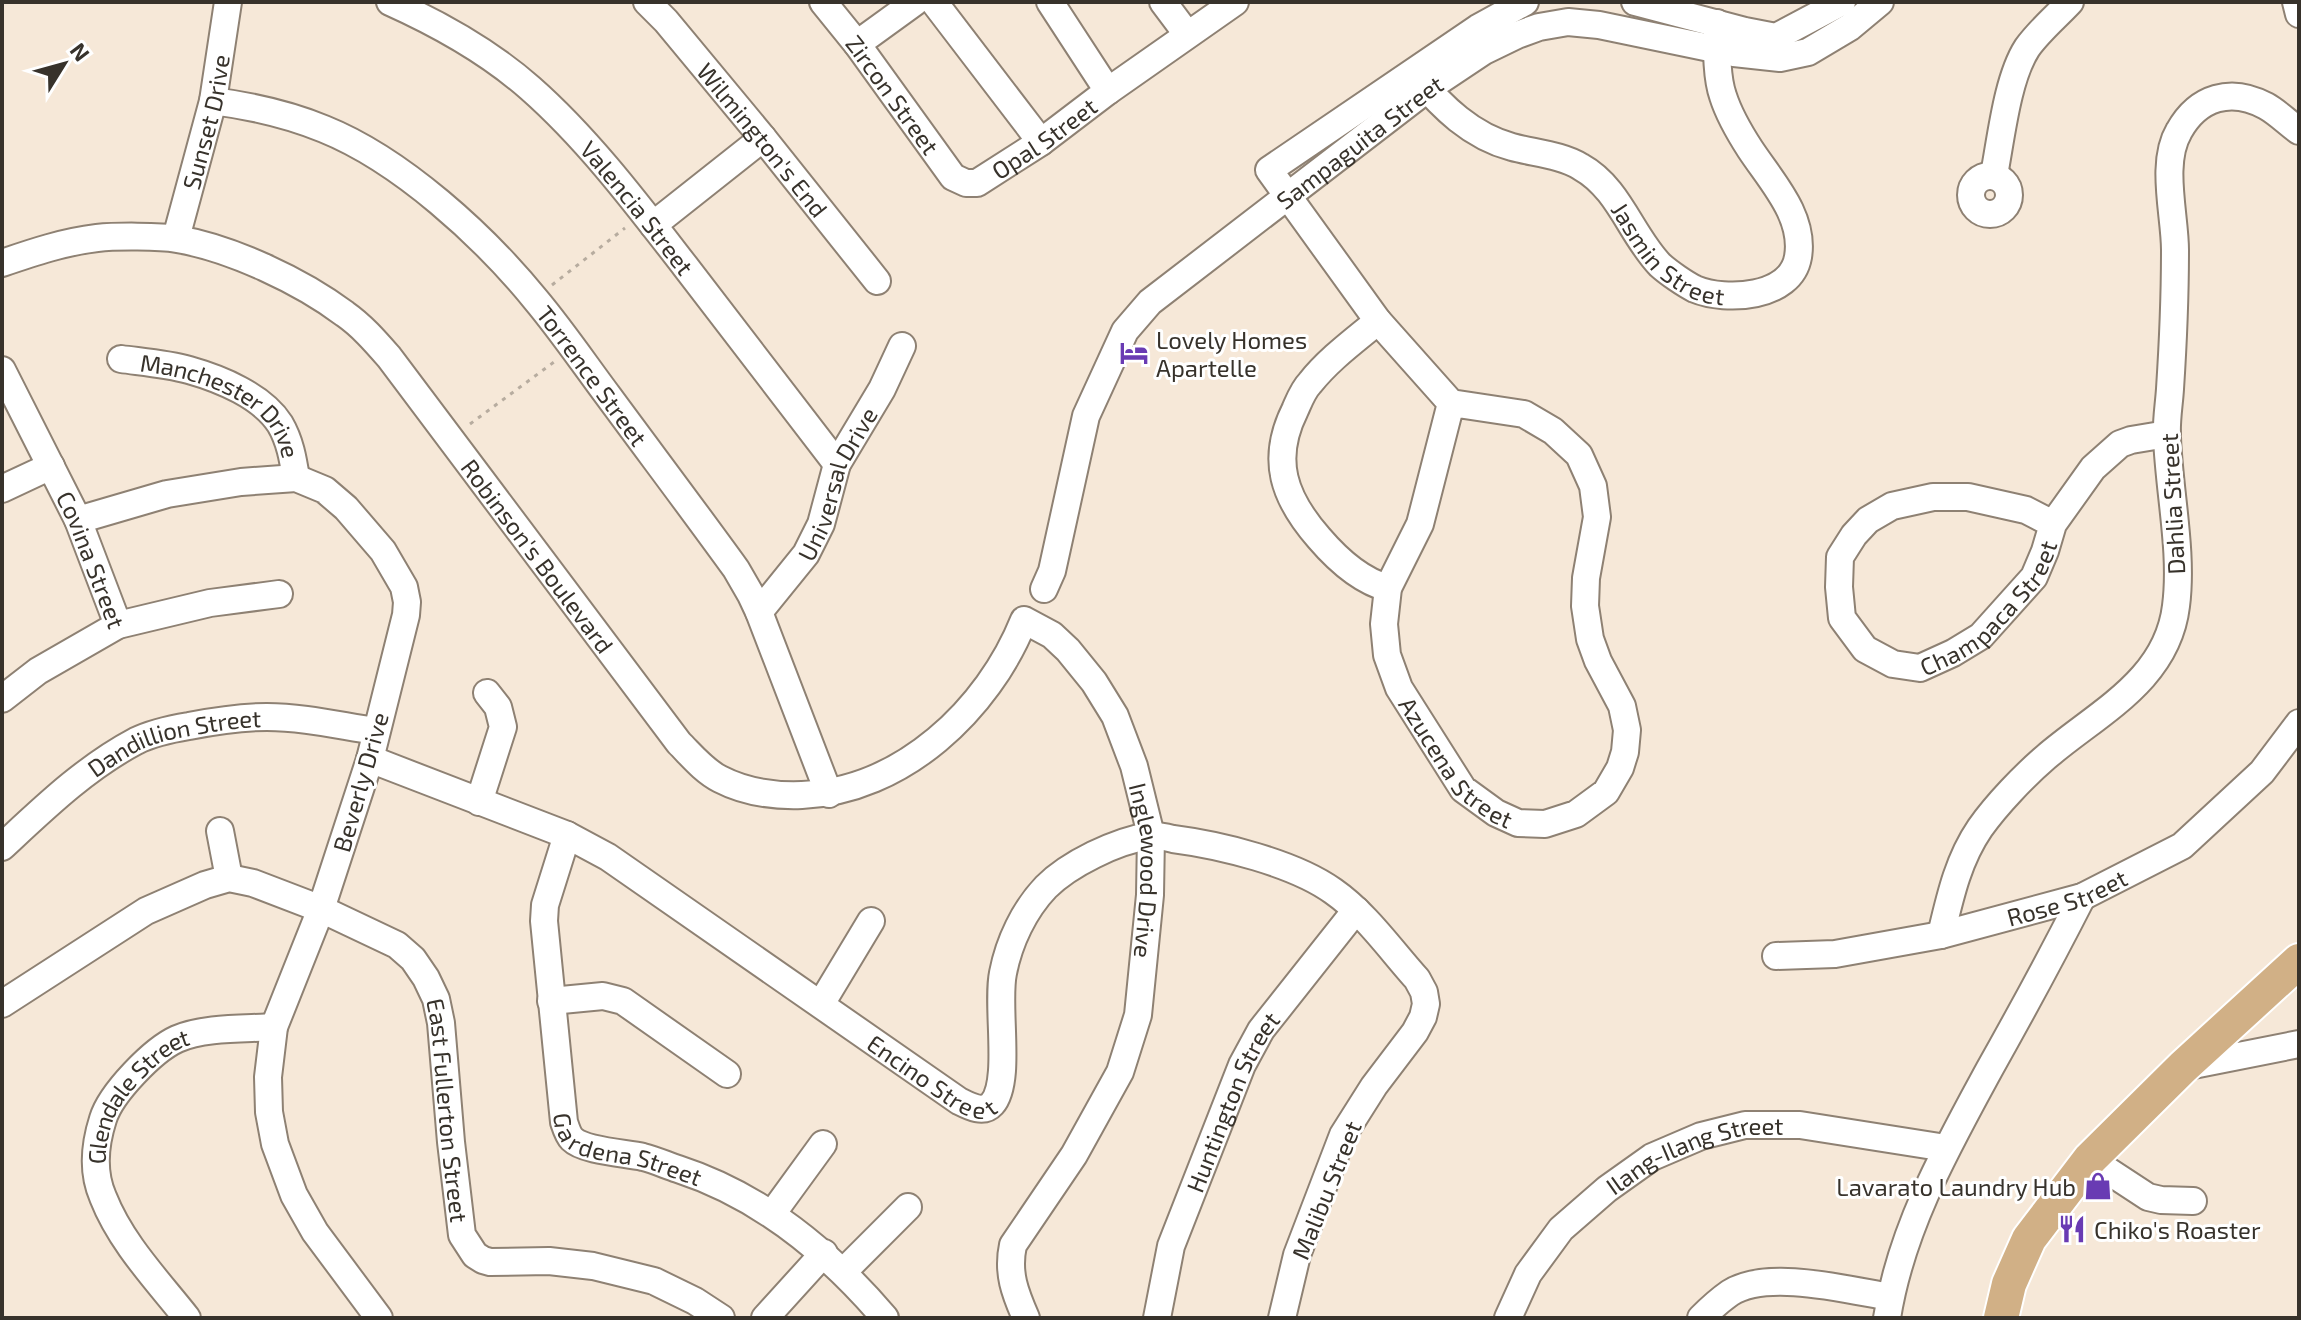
<svg xmlns="http://www.w3.org/2000/svg" width="2301" height="1320" font-family="'Exo 2',sans-serif">
	<rect width="100%" height="100%" fill="#f6e8d8"/>
	<g fill="none" stroke-linecap="round" stroke-linejoin="round">
		<defs>
			<g id="minor">
				<path id="s1" d="M 390,2 C 439,24 489,52 530,88 C 588,139 637,204 685,266 C 735,332 786,398 837,464"/>
				<path id="s2" d="M 647,2 L 666,21 L 763,138 L 877,281"/>
				<path id="s3" d="M 823,2 L 857,44 L 953,177 L 966,183 L 977,183 L 1041,142 L 1108,91 L 1050,2"/>
				<path d="M 934,2 L 1041,142"/>
				<path d="M 1163,2 L 1187,34"/>
				<path d="M 1635,2 L 1745,31 L 1776,37 L 1842,2"/>
				<path d="M 2296,2 L 2299,14"/>
				<path d="M 857,44 L 915,2"/>
				<path id="s4" d="M 1416,76 C 1442,107 1471,136 1512,147 C 1534,153 1562,155 1581,167 C 1619,188 1631,235 1660,265 C 1669,273 1685,284 1695,289 C 1726,302 1791,298 1798,257 C 1805,216 1771,181 1750,149 C 1739,132 1729,115 1723,96 C 1716,76 1717,45 1717,23"/>
				<path d="M 1108,91 L 1235,2"/>
				<path id="s5" d="M 213,101 C 251,106 288,114 324,129 C 401,160 484,236 536,300 C 562,331 585,365 609,397 C 651,454 694,511 736,569 L 751,595 L 759,612 L 829,794"/>
				<path d="M 1994,175 C 2001,139 2007,79 2027,48 C 2039,31 2056,17 2070,2"/>
				<circle cx="1990" cy="195" r="19"/>
				<path d="M 653,225 L 763,138"/>
				<path id="s6" d="M 176,238 L 213,101 L 228,2"/>
				<path id="s7" d="M 2,263 C 34,252 64,242 97,238 C 115,236 160,236 177,239 C 231,248 301,281 345,314 C 362,326 375,341 389,357 L 679,743 C 691,755 704,771 720,779 C 745,792 775,796 802,795 C 902,791 988,710 1024,620 L 1052,635 L 1068,650 L 1094,682 L 1115,716 L 1134,766 L 1151,835 L 1150,895 L 1138,1015 L 1120,1072 L 1074,1155 L 1013,1245 C 1007,1273 1015,1293 1026,1318"/>
				<path d="M 1378,321 C 1354,341 1329,359 1310,383 C 1303,390 1299,401 1295,410 C 1270,460 1284,498 1319,538 C 1337,559 1361,581 1388,588"/>
				<path id="s8" d="M 121,359 C 143,362 168,364 189,370 C 221,379 262,396 280,424 C 290,441 293,459 296,478"/>
				<path id="s9" d="M 2,370 L 78,520 L 118,625"/>
				<path id="s10" d="M 1451,403 L 1420,524 L 1388,588 L 1384,624 L 1387,655 L 1399,688 L 1463,789 L 1496,813 L 1518,823 L 1545,824 L 1576,814 L 1606,792 L 1620,768 L 1625,752 L 1627,730 L 1622,706 L 1598,661 L 1590,639 L 1585,606 L 1586,578 L 1597,517 L 1593,486 L 1579,455 L 1553,431 L 1524,414 L 1451,403 L 1378,321 L 1269,170 L 1478,28 L 1525,2"/>
				<path d="M 2,489 L 51,466"/>
				<path d="M 78,520 L 167,494 L 241,482 L 296,478 L 325,490 L 346,508 L 383,551 L 404,587 L 407,602 L 406,615 L 370,759 L 321,909 L 274,1027 L 268,1077 L 269,1112 L 275,1144 L 294,1195 L 315,1232 L 379,1318"/>
				<path id="s11" d="M 2053,524 L 2026,510 L 1968,497 L 1933,497 L 1892,506 L 1868,520 L 1854,535 L 1840,557 L 1839,587 L 1842,618 L 1865,649 L 1893,664 L 1920,668 L 1953,653 L 1981,636 L 2034,577 L 2045,551 L 2053,524 L 2093,468 L 2120,444 L 2131,440 L 2167,434"/>
				<path id="s12" d="M 1044,589 L 1052,571 L 1086,416 L 1125,331 L 1150,302 L 1427,89 L 1484,51 L 1517,35 L 1539,27 L 1568,22 L 1599,25 L 1734,53 L 1780,58 L 1808,52 L 1850,27 L 1880,2"/>
				<path id="s13" d="M 759,612 L 806,554 L 821,524 L 837,464 L 882,389 L 902,346"/>
				<path d="M 2,699 L 38,671 L 118,625 L 210,603 L 279,594"/>
				<path id="s14" d="M 370,759 L 567,835 L 608,857 L 959,1101 C 969,1106 983,1114 992,1104 C 1012,1082 996,1006 1003,973 C 1009,942 1024,910 1046,887 C 1069,864 1116,841 1149,836 C 1156,835 1165,837 1173,839 C 1220,845 1294,863 1333,891 C 1366,914 1390,949 1417,979 L 1424,992 L 1426,1004 L 1423,1017 L 1415,1032 L 1374,1086 L 1343,1135 L 1297,1255 L 1282,1318"/>
				<path d="M 479,802 L 503,727 L 498,707 L 487,693"/>
				<path d="M 220,831 L 229,878"/>
				<path id="s15" d="M 567,835 L 545,905 L 544,921 L 564,1122 C 566,1128 568,1135 572,1139 C 584,1151 625,1153 643,1157 C 655,1160 666,1165 678,1169 C 761,1196 829,1252 885,1318"/>
				<path id="s16" d="M 2,847 C 44,808 85,768 136,741 C 152,733 171,729 189,726 C 215,721 241,717 267,717 C 304,717 341,726 376,731"/>
				<path d="M 1941,935 C 1950,897 1958,860 1980,828 C 1997,804 2024,776 2046,757 C 2097,713 2167,681 2176,606 C 2183,552 2169,492 2167,437 C 2166,421 2169,405 2170,389 C 2173,343 2175,296 2175,250 C 2175,215 2160,163 2179,131 C 2198,97 2231,87 2266,106 C 2277,112 2288,123 2299,131"/>
				<path id="s17" d="M 1776,956 L 1835,954 L 1941,935 L 2082,897 L 2182,846 L 2262,772 L 2299,723"/>
				<path d="M 551,1001 L 603,996 L 623,1001 L 727,1074"/>
				<path id="s18" d="M 2,1004 L 146,911 L 205,885 L 229,878 L 253,883 L 321,909 L 397,945 L 413,959 L 426,978 L 436,999 L 441,1023 L 451,1142 L 462,1235 L 475,1255 L 483,1260 L 490,1262 L 549,1261 L 593,1266 L 654,1281 L 695,1301 L 721,1318"/>
				<path d="M 821,1004 L 871,921"/>
				<path d="M 2183,1067 L 2299,1044"/>
				<path d="M 2090,1159 L 2148,1197 L 2161,1200 L 2193,1201"/>
				<path d="M 772,1214 L 823,1144"/>
				<path d="M 843,1272 L 908,1207"/>
				<path id="s19" d="M 187,1318 C 157,1280 121,1243 103,1197 C 92,1172 95,1144 103,1119 C 111,1093 153,1050 177,1039 C 204,1027 245,1029 274,1027"/>
				<path d="M 765,1318 L 824,1253"/>
				<path id="s20" d="M 1157,1318 L 1171,1246 L 1242,1065 L 1261,1030 L 1356,910"/>
				<path id="s21" d="M 1508,1318 L 1528,1274 L 1561,1229 L 1607,1189 L 1652,1157 L 1701,1136 L 1745,1125 L 1800,1125 L 1946,1148"/>
				<path d="M 1701,1318 C 1710,1309 1720,1300 1730,1293 C 1767,1269 1848,1290 1890,1297"/>
				<path d="M 1887,1318 C 1901,1229 1946,1149 1989,1070 C 2021,1013 2052,956 2082,897"/>
			</g>
			<path id="major" d="M 2001,1318 L 2009,1284 L 2029,1239 L 2090,1159 L 2183,1067 L 2299,961"/>
		</defs>
		<!-- minor casing -->
		<use href="#minor" stroke="#8e8173" stroke-width="30"/>
		<!-- major casing -->
		<use href="#major" stroke="#fff" stroke-width="38"/>
		<!-- path -->
		<path stroke="#b7ac9f" stroke-width="3" stroke-dasharray="4 6" stroke-linecap="butt" d="M 552,285 L 625,228
			M 470,424 L 554,362"/>
		<!-- minor -->
		<use href="#minor" stroke="#fff" stroke-width="26"/>
		<!-- major -->
		<use href="#major" stroke="#d1b086" stroke-width="34"/>
	</g>
	<!-- icons -->
	<defs>
		<symbol id="hotel-bare" viewBox="-9 -9 18 18"><path d="M-6-4.5h1.5V1H6V5H4.5V3h-9V5H-6ZM-4 0a1.8 1.8 0 1 1 3.6 0ZM.5 0V-2.5h3Q6-2.5 6 0Z" fill="#693bb3" stroke="#fff" stroke-width="2.5" paint-order="stroke"/></symbol>
		<symbol id="shop-bare" viewBox="-9 -9 18 18"><path d="M-5-2.5h2.3a2.7 3.5 0 0 1 5.4 0H5L5.5 6h-11ZM-1.5-2.5h3a1.5 2.3 0 0 0-3 0Z" fill="#693bb3" stroke="#fff" stroke-width="2.5" paint-order="stroke"/></symbol>
		<symbol id="restaurant-bare" viewBox="-9 -9 18 18"><path d="M-5-6h1v4h1v-4h1v4h1v-4h1v5L-1.5 .5V6h-2V.5L-5-1ZM5-6V6H3V1.5H1.5Q1.5-4 5-6Z" fill="#693bb3" stroke="#fff" stroke-width="2.5" paint-order="stroke"/></symbol>
	</defs>
	<g fill-rule="evenodd">
		<use href="#hotel-bare" x="1114" y="333" width="40" height="40"/>
		<use href="#shop-bare" x="2078" y="1166" width="40" height="40"/>
		<use href="#restaurant-bare" x="2052" y="1209" width="40" height="40"/>
	</g>
	<g text-anchor="middle" dominant-baseline="central" stroke-width="6" stroke-linejoin="round" paint-order="stroke">
		<!-- street labels -->
		<g font-size="24" fill="#37322b" stroke="#fff">
			<text stroke="none"><textPath href="#s3" startOffset="116">Zircon Street</textPath></text>
			<text stroke="none"><textPath href="#s6" startOffset="120">Sunset Drive</textPath></text>
			<text stroke="none"><textPath href="#s3" startOffset="324">Opal Street</textPath></text>
			<text stroke="none"><textPath href="#s2" startOffset="180">Wilmington's End</textPath></text>
			<text stroke="none"><textPath href="#s12" startOffset="574">Sampaguita Street</textPath></text>
			<text stroke="none"><textPath href="#s1" startOffset="326">Valencia Street</textPath></text>
			<text stroke="none"><textPath href="#s4" startOffset="320">Jasmin Street</textPath></text>
			<text stroke="none"><textPath href="#s5" startOffset="484">Torrence Street</textPath></text>
			<text stroke="none"><textPath href="#s8" startOffset="116">Manchester Drive</textPath></text>
			<text stroke="none"><textPath href="#s13" startOffset="152">Universal Drive</textPath></text>
			<text transform="translate(2172 504) rotate(-93)">Dahlia Street</text>
			<text stroke="none"><textPath href="#s7" startOffset="674">Robinson's Boulevard</textPath></text>
			<text stroke="none"><textPath href="#s9" startOffset="210">Covina Street</textPath></text>
			<text stroke="none"><textPath href="#s11" startOffset="494">Champaca Street</textPath></text>
			<text stroke="none"><textPath href="#s16" startOffset="208">Dandillion Street</textPath></text>
			<text stroke="none"><textPath href="#s10" startOffset="394">Azucena Street</textPath></text>
			<text transform="translate(360 782) rotate(-74)">Beverly Drive</text>
			<text stroke="none"><textPath href="#s7" startOffset="1640">Inglewood Drive</textPath></text>
			<text stroke="none"><textPath href="#s17" startOffset="298">Rose Street</textPath></text>
			<text stroke="none"><textPath href="#s14" startOffset="650">Encino Street</textPath></text>
			<text stroke="none"><textPath href="#s20" startOffset="230">Huntington Street</textPath></text>
			<text stroke="none"><textPath href="#s19" startOffset="266">Glendale Street</textPath></text>
			<text stroke="none"><textPath href="#s18" startOffset="622">East Fullerton Street</textPath></text>
			<text stroke="none"><textPath href="#s15" startOffset="364">Gardena Street</textPath></text>
			<text stroke="none"><textPath href="#s21" startOffset="262">Ilang-Ilang Street</textPath></text>
			<text transform="translate(1326 1190) rotate(-68)">Malibu Street</text>
		</g>
		<!-- poi labels -->
		<g font-size="24" fill="#37322b" stroke="#fff" text-anchor="start">
			<text x="1156" y="339">Lovely Homes<tspan x="1156" dy="28">Apartelle</tspan></text>
			<text x="2076" y="1186" text-anchor="end">Lavarato Laundry Hub</text>
			<text x="2094" y="1229">Chiko's Roaster</text>
		</g>
	</g>
	<!-- border -->
	<rect width="2301" height="1320" fill="none" stroke="#37322b" stroke-width="8"/>
	<!-- north arrow -->
	<g transform="translate(64 64) rotate(53)" stroke="#ffffff" stroke-width="6" paint-order="stroke">
	<path d="M0-6L14 30L0 20L-14 30Z" fill="#37322b"/>
	<text y="-12" font-size="22" font-weight="bold" text-anchor="middle" fill="#37322b">N</text>
	</g>
</svg>
